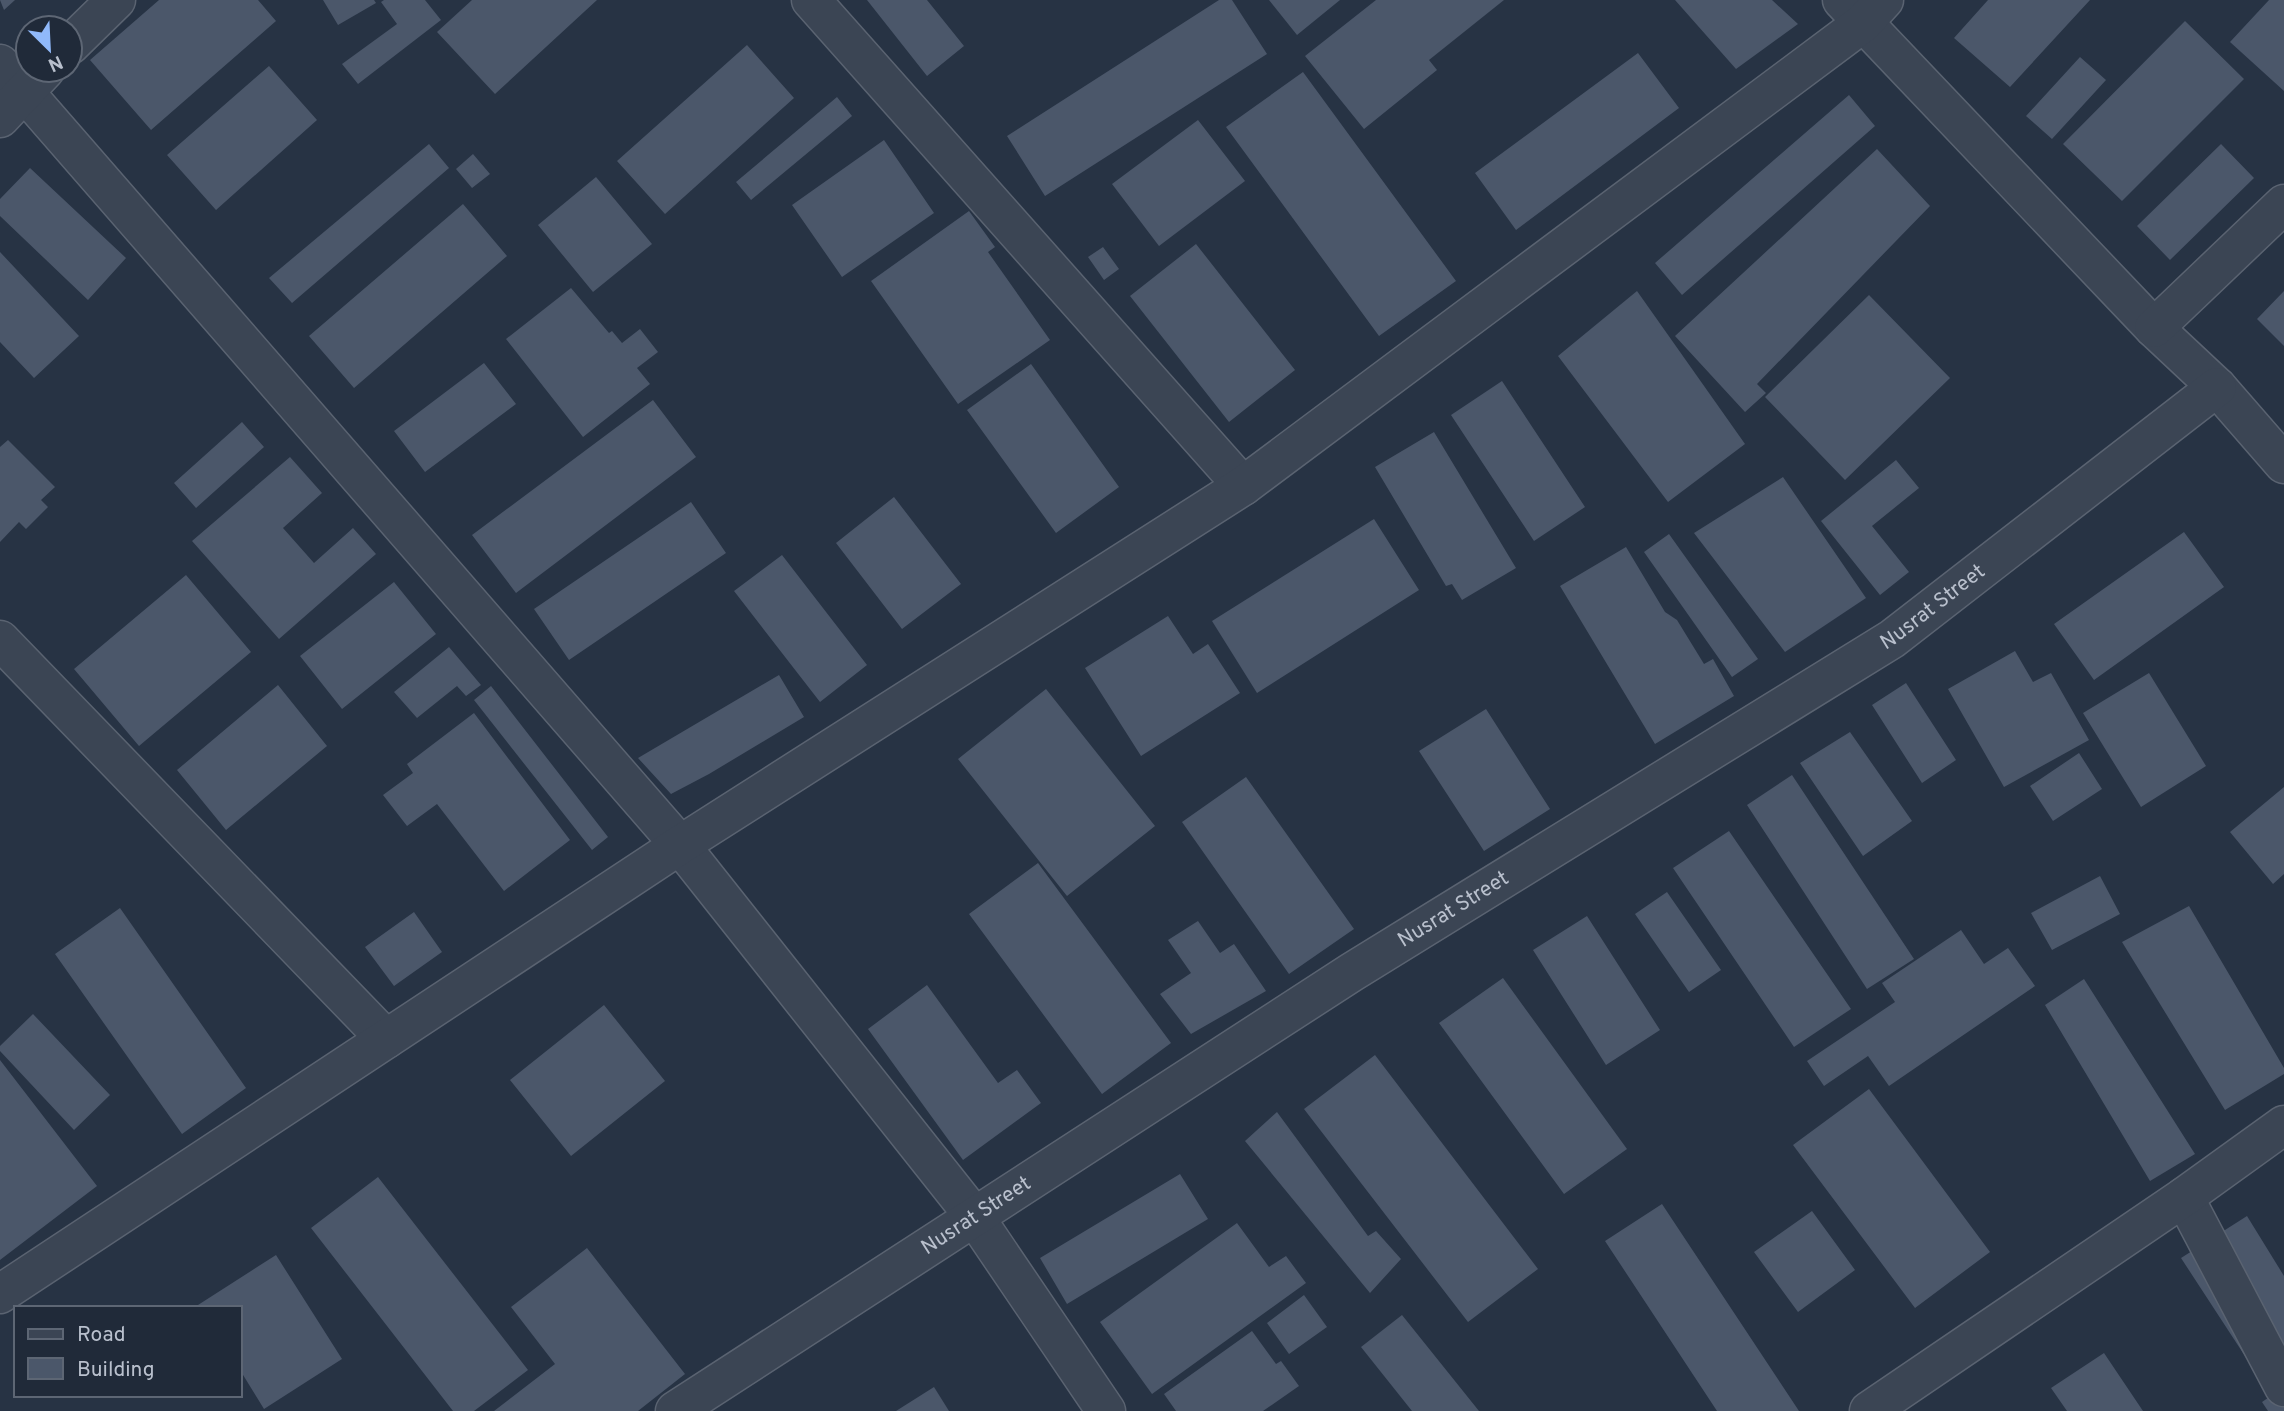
<svg xmlns="http://www.w3.org/2000/svg" width="2284" height="1411" font-family="Overpass,sans-serif">
	<rect width="100%" height="100%" fill="#273344"/>
	<!-- building -->
	<path fill="#4b576a" d="M 0,0 L 15,0 L 4,10 Z
		M 159,0 L 258,0 L 276,21 L 151,130 L 90,60 Z
		M 323,0 L 374,0 L 376,3 L 338,25 Z
		M 384,0 L 425,0 L 441,20 L 358,84 L 342,64 L 397,24 L 381,2 Z
		M 472,0 L 597,0 L 495,94 L 437,32 Z
		M 867,0 L 927,0 L 964,46 L 927,76 Z
		M 1219,0 L 1232,0 L 1267,54 L 1045,196 L 1007,136 Z
		M 1269,0 L 1340,0 L 1297,35 Z
		M 1376,0 L 1504,0 L 1429,60 L 1437,70 L 1364,129 L 1305,56 Z
		M 1675,0 L 1772,0 L 1798,24 L 1736,69 Z
		M 1988,0 L 2090,0 L 2010,87 L 1954,38 Z
		M 2269,0 L 2284,0 L 2284,91 L 2230,42 Z
		M 2185,21 L 2244,79 L 2122,201 L 2063,144 Z
		M 747,45 L 794,98 L 665,214 L 617,161 Z
		M 1638,53 L 1679,108 L 1516,230 L 1475,173 Z
		M 2080,57 L 2106,80 L 2052,139 L 2026,116 Z
		M 269,66 L 317,120 L 216,210 L 167,155 Z
		M 1303,72 L 1456,281 L 1379,336 L 1226,127 Z
		M 1849,95 L 1875,126 L 1682,295 L 1655,263 Z
		M 837,97 L 852,116 L 751,200 L 736,182 Z
		M 1198,120 L 1245,181 L 1159,246 L 1112,184 Z
		M 884,140 L 934,213 L 842,277 L 792,205 Z
		M 429,144 L 449,168 L 292,303 L 269,278 Z
		M 2221,144 L 2254,178 L 2170,260 L 2137,226 Z
		M 1877,149 L 1930,206 L 1757,384 L 1766,393 L 1745,412 L 1675,336 Z
		M 473,154 L 490,174 L 472,188 L 456,169 Z
		M 30,168 L 126,258 L 88,300 L 0,216 L 0,199 Z
		M 596,177 L 652,244 L 593,292 L 538,225 Z
		M 463,204 L 507,256 L 354,388 L 309,336 Z
		M 969,211 L 995,247 L 988,252 L 1050,340 L 958,404 L 871,281 Z
		M 1196,244 L 1295,370 L 1229,422 L 1130,296 Z
		M 1103,247 L 1119,269 L 1104,280 L 1088,257 Z
		M 0,252 L 79,336 L 34,378 L 0,342 Z
		M 571,288 L 609,333 L 612,331 L 622,343 L 640,329 L 658,352 L 637,368 L 650,384 L 583,437 L 506,339 Z
		M 1637,291 L 1745,444 L 1668,502 L 1558,356 Z
		M 2284,291 L 2284,346 L 2257,319 Z
		M 1869,295 L 1950,378 L 1845,480 L 1765,397 Z
		M 484,363 L 516,404 L 425,472 L 394,431 Z
		M 1031,364 L 1119,487 L 1056,533 L 967,410 Z
		M 1502,381 L 1585,507 L 1534,541 L 1451,415 Z
		M 653,400 L 696,457 L 516,593 L 472,535 Z
		M 242,422 L 264,447 L 196,508 L 174,483 Z
		M 1434,432 L 1516,568 L 1462,600 L 1452,584 L 1446,586 L 1375,467 Z
		M 8,440 L 55,487 L 41,500 L 48,507 L 26,529 L 19,522 L 0,542 L 0,447 Z
		M 290,457 L 322,493 L 283,528 L 314,563 L 353,528 L 376,554 L 279,639 L 192,541 Z
		M 1896,460 L 1919,488 L 1872,526 L 1909,572 L 1880,595 L 1821,521 Z
		M 1783,477 L 1866,598 L 1785,652 L 1694,533 Z
		M 894,497 L 961,584 L 902,629 L 836,543 Z
		M 691,502 L 726,553 L 569,660 L 534,609 Z
		M 1374,519 L 1419,590 L 1257,693 L 1212,621 Z
		M 2184,532 L 2224,587 L 2094,680 L 2054,624 Z
		M 1669,534 L 1758,659 L 1732,677 L 1644,552 Z
		M 1626,547 L 1665,612 L 1677,620 L 1704,664 L 1713,659 L 1734,696 L 1655,744 L 1560,586 Z
		M 782,555 L 867,665 L 820,702 L 734,591 Z
		M 186,575 L 251,652 L 139,746 L 74,669 Z
		M 394,582 L 436,634 L 342,709 L 300,656 Z
		M 1168,616 L 1193,654 L 1208,644 L 1240,693 L 1141,756 L 1085,668 Z
		M 449,647 L 481,685 L 466,696 L 457,686 L 417,718 L 394,692 Z
		M 2015,651 L 2033,682 L 2051,673 L 2089,740 L 2004,787 L 1948,689 Z
		M 2149,673 L 2206,766 L 2141,807 L 2083,713 Z
		M 779,675 L 804,717 L 709,774 L 671,794 L 638,758 Z
		M 1906,683 L 1956,760 L 1922,783 L 1872,705 Z
		M 278,685 L 327,746 L 226,830 L 177,770 Z
		M 491,686 L 608,837 L 592,850 L 474,700 Z
		M 1046,689 L 1155,826 L 1067,896 L 958,759 Z
		M 1486,709 L 1550,809 L 1484,851 L 1419,751 Z
		M 474,713 L 570,840 L 504,891 L 437,804 L 407,826 L 383,795 L 413,773 L 407,764 Z
		M 1850,732 L 1912,821 L 1863,856 L 1800,763 Z
		M 2079,753 L 2102,789 L 2053,821 L 2030,786 Z
		M 1792,775 L 1914,959 L 1867,989 L 1747,805 Z
		M 1246,777 L 1354,929 L 1289,974 L 1182,822 Z
		M 2284,787 L 2284,874 L 2273,884 L 2230,832 Z
		M 1729,831 L 1851,1009 L 1794,1047 L 1673,868 Z
		M 1038,863 L 1171,1043 L 1102,1094 L 969,914 Z
		M 2100,876 L 2120,914 L 2052,950 L 2031,913 Z
		M 1667,892 L 1721,970 L 1689,992 L 1635,914 Z
		M 2189,906 L 2284,1068 L 2284,1074 L 2225,1110 L 2122,942 Z
		M 120,908 L 246,1088 L 182,1134 L 55,954 Z
		M 414,912 L 442,952 L 394,986 L 365,947 Z
		M 1587,916 L 1660,1030 L 1606,1065 L 1533,950 Z
		M 1198,921 L 1220,953 L 1234,944 L 1266,991 L 1191,1034 L 1160,994 L 1191,973 L 1168,940 Z
		M 1961,930 L 1984,964 L 2008,948 L 2035,986 L 1889,1086 L 1868,1056 L 1824,1086 L 1807,1061 L 1895,1002 L 1882,983 Z
		M 1503,978 L 1627,1149 L 1564,1194 L 1439,1023 Z
		M 2084,979 L 2195,1154 L 2150,1181 L 2045,1005 Z
		M 927,985 L 998,1083 L 1017,1070 L 1041,1103 L 963,1160 L 868,1029 Z
		M 604,1005 L 665,1081 L 571,1156 L 510,1080 Z
		M 33,1014 L 110,1095 L 74,1130 L 0,1051 L 0,1046 Z
		M 1375,1055 L 1538,1269 L 1468,1322 L 1304,1109 Z
		M 0,1060 L 97,1186 L 0,1260 Z
		M 1869,1089 L 1990,1252 L 1915,1308 L 1793,1145 Z
		M 1277,1112 L 1368,1236 L 1376,1231 L 1401,1259 L 1370,1293 L 1245,1141 Z
		M 1180,1174 L 1208,1219 L 1067,1304 L 1040,1258 Z
		M 378,1177 L 528,1370 L 474,1411 L 453,1411 L 311,1228 Z
		M 1662,1204 L 1799,1411 L 1717,1411 L 1605,1241 Z
		M 1812,1211 L 1855,1270 L 1798,1312 L 1754,1252 Z
		M 2247,1216 L 2284,1276 L 2284,1358 L 2258,1376 L 2181,1258 Z
		M 1237,1223 L 1269,1267 L 1286,1256 L 1306,1283 L 1152,1394 L 1100,1322 Z
		M 587,1248 L 685,1374 L 638,1411 L 494,1411 L 555,1364 L 511,1307 Z
		M 276,1255 L 342,1359 L 264,1409 L 240,1370 L 240,1308 L 200,1308 L 198,1305 Z
		M 1304,1295 L 1327,1327 L 1289,1354 L 1267,1323 Z
		M 1402,1315 L 1479,1411 L 1412,1411 L 1361,1347 Z
		M 1252,1331 L 1276,1364 L 1281,1361 L 1299,1386 L 1263,1411 L 1176,1411 L 1164,1394 Z
		M 2104,1353 L 2143,1411 L 2067,1411 L 2051,1388 Z
		M 934,1387 L 949,1411 L 896,1411 Z
		M 2284,1387 L 2284,1411 L 2268,1411 L 2262,1402 Z"/>
	<g fill="none" stroke-linecap="round" stroke-linejoin="round">
		<defs>
			<g id="minor">
				<path d="M 811,0 L 1243,486"/>
				<path d="M 1842,0 L 2154,328 L 2217,387 L 2284,464"/>
				<path d="M 70,45 L 116,0"/>
				<path d="M 0,64 L 680,845 L 974,1216 L 1106,1411"/>
				<path d="M 0,118 L 45,70"/>
				<path d="M 2154,328 L 2284,204"/>
				<path d="M 0,640 L 386,1039"/>
				<path d="M 2184,1197 L 2284,1387"/>
				<path d="M 0,1294 L 680,845 L 1243,486 L 1863,23 L 1884,0"/>
				<path id="s1" d="M 675,1411 L 1352,972 L 1892,639 L 2217,387"/>
				<path d="M 1869,1411 L 2184,1197 L 2284,1125"/>
			</g>
		</defs>
		<!-- minor casing -->
		<use href="#minor" stroke="#5a6371" stroke-width="41"/>
		<!-- minor -->
		<use href="#minor" stroke="#3b4554" stroke-width="38"/>
	</g>
	<g text-anchor="middle" dominant-baseline="central" stroke-width="5" stroke-linejoin="round" paint-order="stroke">
		<!-- street labels -->
		<g font-size="21" fill="#b9c0cd" stroke="#202a39">
			<text stroke="none"><textPath href="#s1" startOffset="1493">Nusrat Street</textPath></text>
			<text stroke="none"><textPath href="#s1" startOffset="926">Nusrat Street</textPath></text>
			<text stroke="none"><textPath href="#s1" startOffset="359">Nusrat Street</textPath></text>
		</g>
	</g>
	<!-- legend -->
	<rect x="14" y="1306" width="228" height="91" fill="#202a39" stroke="#5d6674" stroke-width="2"/>
	<rect x="28" y="1329" width="35" height="10" fill="#3b4554" stroke="#5d6674" stroke-width="2"/>
	<text x="77" y="1341" font-size="21" fill="#b9c0cd">Road</text>
	<rect x="28" y="1358" width="35" height="21" fill="#4b576a" stroke="#5d6674" stroke-width="2"/>
	<text x="77" y="1376" font-size="21" fill="#b9c0cd">Building</text>
	<!-- north arrow -->
	<g transform="translate(49 49) rotate(156)"><circle r="33" fill="#202a39" stroke="#5d6674" stroke-width="2"/>
	<path d="M0-5L12 26L0 18L-12 26Z" fill="#90b9fa"/>
	<text y="-10" font-size="19" font-weight="bold" text-anchor="middle" fill="#b9c0cd">N</text>
	</g>
</svg>
